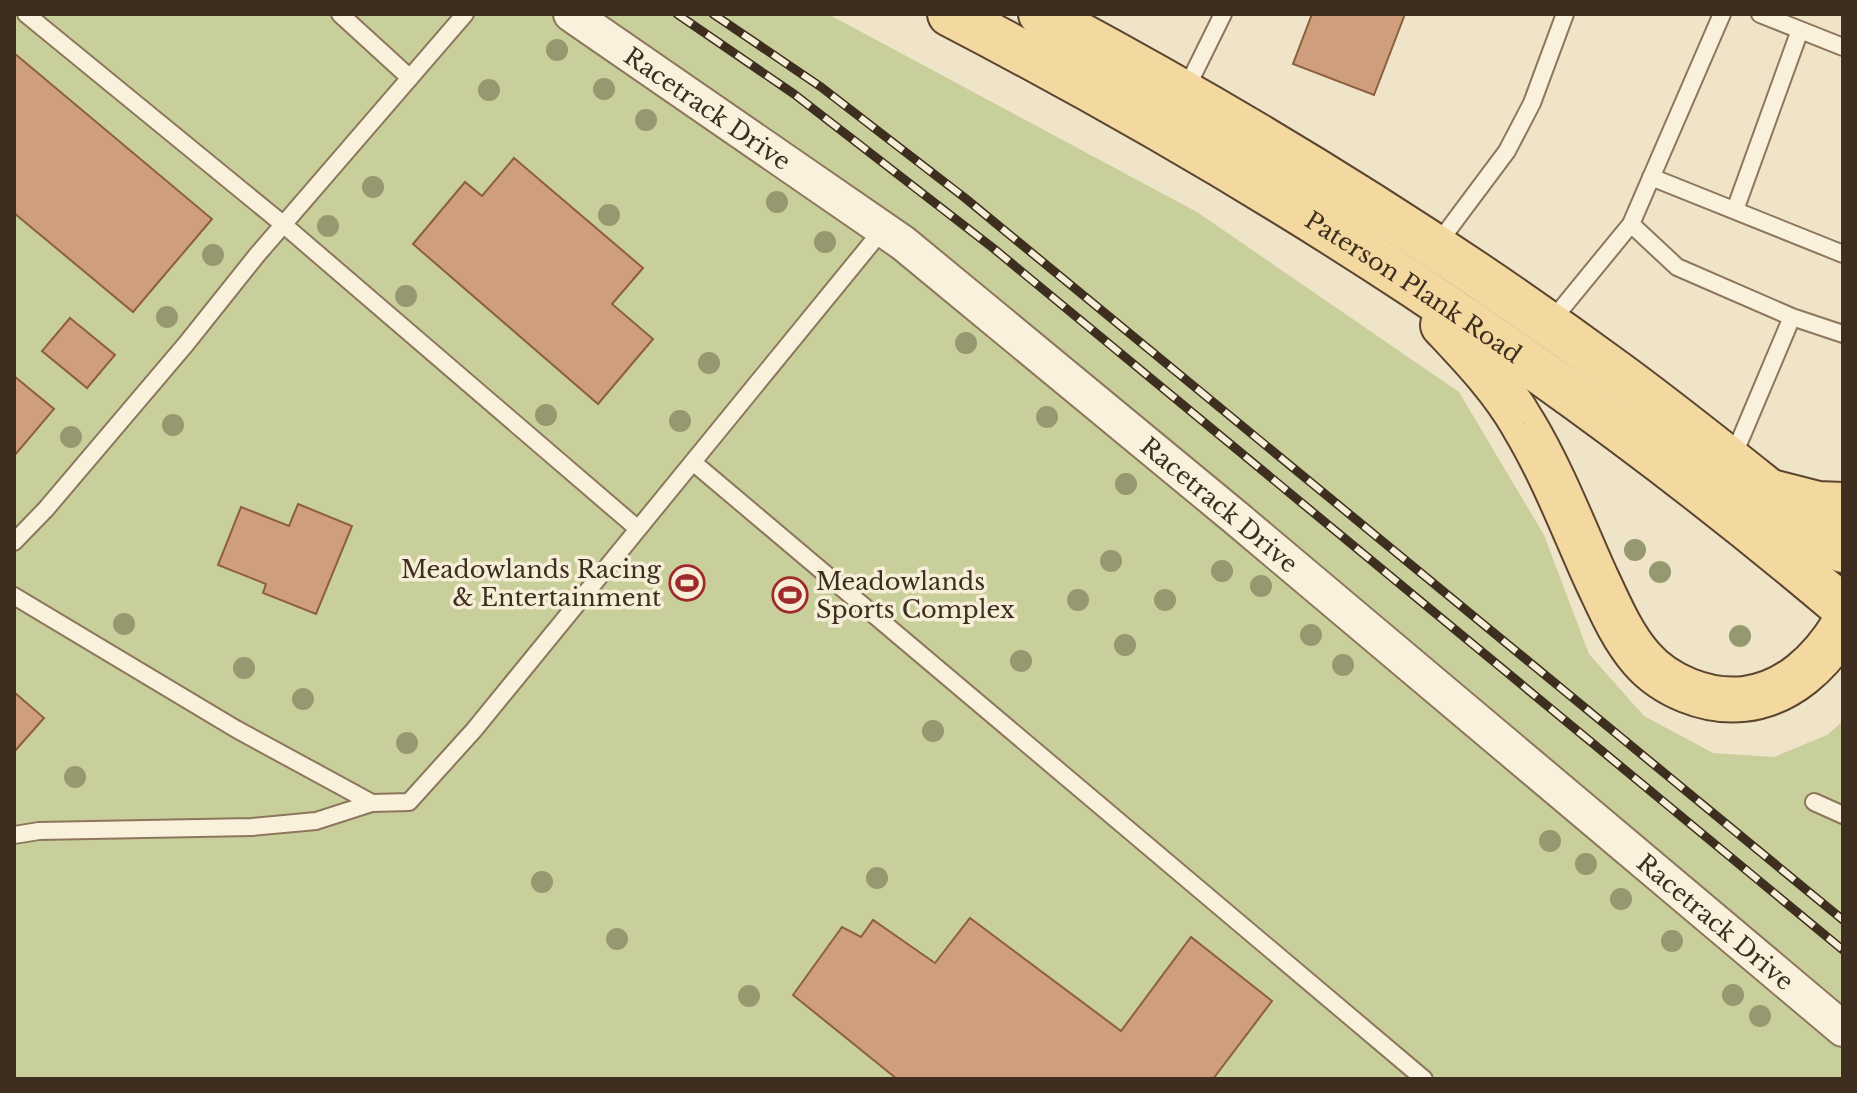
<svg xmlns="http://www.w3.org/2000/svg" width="1857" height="1093" font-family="'Libre Baskerville',serif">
	<rect width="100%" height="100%" fill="#f0e4c8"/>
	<!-- green -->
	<path fill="#c9cf9b" d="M 14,14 L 828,14 L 1197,212 L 1459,392 L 1544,535 L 1589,654 L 1644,716 L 1713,753 L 1774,757 L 1827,735 L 1843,721 L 1843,1079 L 14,1079 Z"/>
	<!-- building -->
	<path fill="#cf9f7d" stroke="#8d5f41" stroke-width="2" d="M 1312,14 L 1405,14 L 1374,95 L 1293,64 Z
		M 14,53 L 212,219 L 133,312 L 14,213 Z
		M 514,158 L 643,268 L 612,304 L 653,339 L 598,404 L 413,244 L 465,182 L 482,196 Z
		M 70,318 L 115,355 L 87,388 L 42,351 Z
		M 14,376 L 54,409 L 14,456 Z
		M 298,504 L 352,526 L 316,614 L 263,593 L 266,584 L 218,565 L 241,507 L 289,526 Z
		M 14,692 L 44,718 L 14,752 Z
		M 970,918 L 1121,1031 L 1191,937 L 1272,1001 L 1213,1079 L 897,1079 L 793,995 L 842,927 L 861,937 L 873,920 L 935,963 Z"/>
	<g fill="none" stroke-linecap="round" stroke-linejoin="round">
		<defs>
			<path id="service" d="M 26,14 L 284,225 L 638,529
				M 340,14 L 410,78
				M 1760,14 L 1843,47
				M 1185,91 L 1223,14
				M 1651,177 L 1843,254
				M 1735,210 L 1800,30
				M 1631,224 L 1677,267 L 1792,317 L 1843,334
				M 1436,246 L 1507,151 L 1532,103 L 1565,14
				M 1549,324 L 1631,224 L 1722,14
				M 1732,459 L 1792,317
				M 694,463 L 1424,1079
				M 14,542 L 46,509 L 186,344 L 257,255 L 465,14
				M 14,596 L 236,729 L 372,803 L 409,802 L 474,730 L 883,229
				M 1814,802 L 1843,815
				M 14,835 L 39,831 L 252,827 L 316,821 L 372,803"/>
			<g id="minor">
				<path id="s1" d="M 571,14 L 903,243 L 1235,517 L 1843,1029"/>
			</g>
			<g id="primary">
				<path id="s2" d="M 950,14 C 1273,182 1565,371 1843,607"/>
				<path d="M 1041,14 C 1240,120 1433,238 1615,372 C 1693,429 1767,491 1843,550"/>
				<path d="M 1443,325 C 1472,356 1502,387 1523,424 C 1552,472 1573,527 1596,578 C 1609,605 1621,635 1641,658 C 1665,686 1707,703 1744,699 C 1788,694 1821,662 1843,626"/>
				<path d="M 1775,493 L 1818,504 L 1843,505"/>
			</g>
		</defs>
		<!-- service casing -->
		<use href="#service" stroke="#8d765c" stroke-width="20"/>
		<!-- minor casing -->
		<use href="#minor" stroke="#8d765c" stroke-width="38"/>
		<!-- primary casing -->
		<use href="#primary" stroke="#5b4430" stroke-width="48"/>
		<!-- service -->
		<use href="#service" stroke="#faf1dc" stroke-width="16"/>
		<!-- minor -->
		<use href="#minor" stroke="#faf1dc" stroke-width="34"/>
		<!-- primary -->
		<use href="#primary" stroke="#f3d9a0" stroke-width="44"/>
		<defs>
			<path id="rail" d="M 677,14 L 794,94 L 993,248 L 1843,950
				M 713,14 L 821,87 L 965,198 L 1843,920"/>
		</defs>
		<!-- rail casing -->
		<use href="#rail" stroke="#3d2e20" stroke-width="9"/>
		<!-- rail -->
		<use href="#rail" stroke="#f7eed8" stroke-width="6" stroke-dasharray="18" stroke-linecap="butt"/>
	</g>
	<!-- trees -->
	<g fill="#96986f">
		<circle cx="557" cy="50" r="11"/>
		<circle cx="604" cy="89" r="11"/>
		<circle cx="489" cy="90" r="11"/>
		<circle cx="646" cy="120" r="11"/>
		<circle cx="373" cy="187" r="11"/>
		<circle cx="777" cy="202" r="11"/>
		<circle cx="609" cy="215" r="11"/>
		<circle cx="328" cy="226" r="11"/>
		<circle cx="825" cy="242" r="11"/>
		<circle cx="213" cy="255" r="11"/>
		<circle cx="406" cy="296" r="11"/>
		<circle cx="167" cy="317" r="11"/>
		<circle cx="966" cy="343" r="11"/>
		<circle cx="709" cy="363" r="11"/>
		<circle cx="546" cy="415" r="11"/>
		<circle cx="1047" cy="417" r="11"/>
		<circle cx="680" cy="421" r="11"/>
		<circle cx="173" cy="425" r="11"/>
		<circle cx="71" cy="437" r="11"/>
		<circle cx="1126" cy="484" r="11"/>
		<circle cx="1635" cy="550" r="11"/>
		<circle cx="1111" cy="561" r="11"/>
		<circle cx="1222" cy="571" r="11"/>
		<circle cx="1660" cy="572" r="11"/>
		<circle cx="1261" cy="586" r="11"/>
		<circle cx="1078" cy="600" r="11"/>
		<circle cx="1165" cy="600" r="11"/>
		<circle cx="124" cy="624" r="11"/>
		<circle cx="1311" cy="635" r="11"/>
		<circle cx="1740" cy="636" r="11"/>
		<circle cx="1125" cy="645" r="11"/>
		<circle cx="1021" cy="661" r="11"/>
		<circle cx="1343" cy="665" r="11"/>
		<circle cx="244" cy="668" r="11"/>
		<circle cx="303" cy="699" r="11"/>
		<circle cx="933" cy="731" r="11"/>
		<circle cx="407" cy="743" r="11"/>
		<circle cx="75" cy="777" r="11"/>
		<circle cx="1550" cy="841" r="11"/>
		<circle cx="1586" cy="864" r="11"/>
		<circle cx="877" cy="878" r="11"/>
		<circle cx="542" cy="882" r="11"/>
		<circle cx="1621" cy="899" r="11"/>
		<circle cx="617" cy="939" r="11"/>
		<circle cx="1672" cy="941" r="11"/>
		<circle cx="1733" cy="995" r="11"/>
		<circle cx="749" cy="996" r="11"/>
		<circle cx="1760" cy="1016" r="11"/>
	</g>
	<!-- icons -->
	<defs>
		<symbol id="stadium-ring" viewBox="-11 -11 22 22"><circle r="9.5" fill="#f7eed8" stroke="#9e2a2b" stroke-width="1.5"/><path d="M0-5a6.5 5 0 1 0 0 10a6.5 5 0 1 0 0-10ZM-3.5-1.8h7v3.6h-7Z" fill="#9e2a2b"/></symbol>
	</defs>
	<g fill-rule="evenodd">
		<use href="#stadium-ring" x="667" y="563" width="40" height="40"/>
		<use href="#stadium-ring" x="770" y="575" width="40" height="40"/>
	</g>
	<g text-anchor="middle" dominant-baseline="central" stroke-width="7" stroke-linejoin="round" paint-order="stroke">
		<!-- street labels -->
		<g font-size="24" fill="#3d2e20" stroke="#f7eed8">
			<text stroke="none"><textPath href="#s1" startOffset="166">Racetrack Drive</textPath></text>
			<text stroke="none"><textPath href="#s2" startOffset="538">Paterson Plank Road</textPath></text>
			<text stroke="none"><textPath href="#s1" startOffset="814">Racetrack Drive</textPath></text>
			<text stroke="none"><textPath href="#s1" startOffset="1462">Racetrack Drive</textPath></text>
		</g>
		<!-- poi labels -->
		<g font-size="24" fill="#3d2e20" stroke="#f7eed8" text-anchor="end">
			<text x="661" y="569">Meadowlands Racing<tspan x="661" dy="28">&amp; Entertainment</tspan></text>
			<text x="816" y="581" text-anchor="start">Meadowlands<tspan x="816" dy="28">Sports Complex</tspan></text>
		</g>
	</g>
	<!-- border -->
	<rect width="1857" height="1093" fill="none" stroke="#3d2e20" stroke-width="32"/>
</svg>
